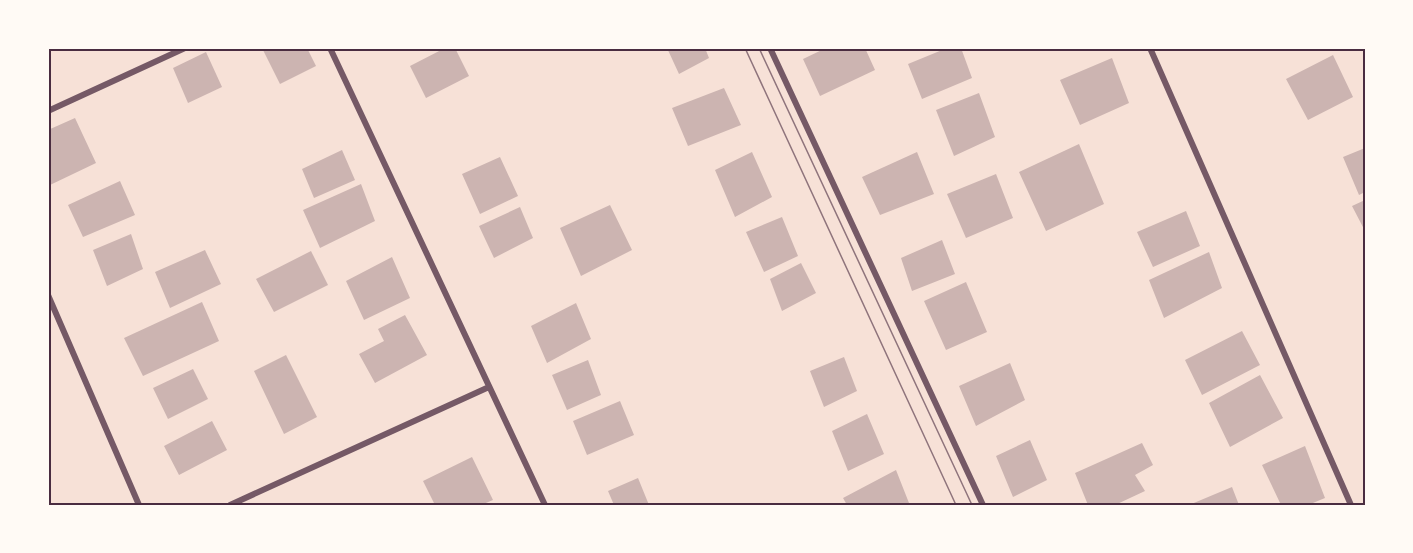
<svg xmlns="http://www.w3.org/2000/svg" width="1413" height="553" font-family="Bitter,serif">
	<rect width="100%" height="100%" fill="#f7e1d7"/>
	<!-- building -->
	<path fill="#ccb4b1" d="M 262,48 L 307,48 L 316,66 L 280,84 Z
		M 445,48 L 455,48 L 469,76 L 426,98 L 410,66 Z
		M 667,48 L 705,48 L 709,58 L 679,74 Z
		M 826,48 L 865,48 L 875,70 L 820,96 L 803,59 Z
		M 947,48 L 961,48 L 972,78 L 922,99 L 908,64 Z
		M 206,52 L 222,87 L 188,103 L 173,68 Z
		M 1333,55 L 1353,97 L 1308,120 L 1286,79 Z
		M 1112,58 L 1129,103 L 1080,125 L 1060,80 Z
		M 724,88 L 741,125 L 688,146 L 672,108 Z
		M 979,93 L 995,137 L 954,156 L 936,110 Z
		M 75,118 L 96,163 L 50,185 L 48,180 L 48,130 Z
		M 1079,144 L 1104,204 L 1046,231 L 1019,172 Z
		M 1365,148 L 1365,192 L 1359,195 L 1343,157 Z
		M 342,150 L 355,180 L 314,198 L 302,169 Z
		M 752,152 L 772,197 L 735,217 L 715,170 Z
		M 917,152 L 934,194 L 880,215 L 862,177 Z
		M 500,157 L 518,196 L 480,214 L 462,174 Z
		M 996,174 L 1013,218 L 966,238 L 947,194 Z
		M 120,181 L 135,215 L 83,237 L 68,205 Z
		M 361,184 L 375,221 L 320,248 L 303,210 Z
		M 1365,200 L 1365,231 L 1352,206 Z
		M 610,205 L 632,250 L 581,276 L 560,228 Z
		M 520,207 L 533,238 L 494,258 L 479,226 Z
		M 1186,211 L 1200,246 L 1153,267 L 1137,232 Z
		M 782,217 L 798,256 L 764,272 L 746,232 Z
		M 131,234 L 143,269 L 107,286 L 93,250 Z
		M 942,240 L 955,274 L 912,291 L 901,258 Z
		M 205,250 L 221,284 L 170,308 L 155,272 Z
		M 311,251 L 328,285 L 274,312 L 256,279 Z
		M 1209,252 L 1222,288 L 1164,318 L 1149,280 Z
		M 392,257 L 410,298 L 364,320 L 346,281 Z
		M 801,263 L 816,293 L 782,311 L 770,279 Z
		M 966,282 L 987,332 L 946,350 L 924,301 Z
		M 202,302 L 219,341 L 143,376 L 124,338 Z
		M 576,303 L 591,339 L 547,363 L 531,326 Z
		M 405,315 L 427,355 L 375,383 L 359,354 L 384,341 L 378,329 Z
		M 1242,331 L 1260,365 L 1202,395 L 1185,360 Z
		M 286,355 L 317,417 L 284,434 L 254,371 Z
		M 844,357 L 857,391 L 824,407 L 810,371 Z
		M 588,360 L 601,395 L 567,410 L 552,375 Z
		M 1010,363 L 1025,400 L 976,426 L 959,386 Z
		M 193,369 L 208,399 L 168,419 L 153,388 Z
		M 1260,375 L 1283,418 L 1230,447 L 1209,403 Z
		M 620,401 L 634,435 L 587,455 L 573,421 Z
		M 867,414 L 884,454 L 848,471 L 832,431 Z
		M 212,421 L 227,450 L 179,475 L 164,446 Z
		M 1030,440 L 1047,480 L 1013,497 L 996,456 Z
		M 1142,443 L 1153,465 L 1135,475 L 1145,491 L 1115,505 L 1088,505 L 1075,473 Z
		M 1305,446 L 1325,498 L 1308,505 L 1281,505 L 1262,465 Z
		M 472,457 L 493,500 L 481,505 L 435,505 L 423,481 Z
		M 896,470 L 909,503 L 905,505 L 847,505 L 843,498 Z
		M 638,478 L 649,505 L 614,505 L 608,491 Z
		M 1232,487 L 1239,505 L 1189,505 Z"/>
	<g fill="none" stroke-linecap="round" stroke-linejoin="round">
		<!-- minor -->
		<path stroke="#755966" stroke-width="6" d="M 330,48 L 545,505
			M 770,48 L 983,505
			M 1150,48 L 1351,505
			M 48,111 L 185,48
			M 48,295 L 139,505
			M 230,505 L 489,387"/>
		<!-- tram -->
		<path stroke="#8f747c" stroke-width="1.5" d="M 745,48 L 956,505
			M 759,48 L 972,505"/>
	</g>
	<!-- border -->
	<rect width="1413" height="553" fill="none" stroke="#fffaf5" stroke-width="99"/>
	<rect x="50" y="50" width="1314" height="454" fill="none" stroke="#4a2c40" stroke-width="2"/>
</svg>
